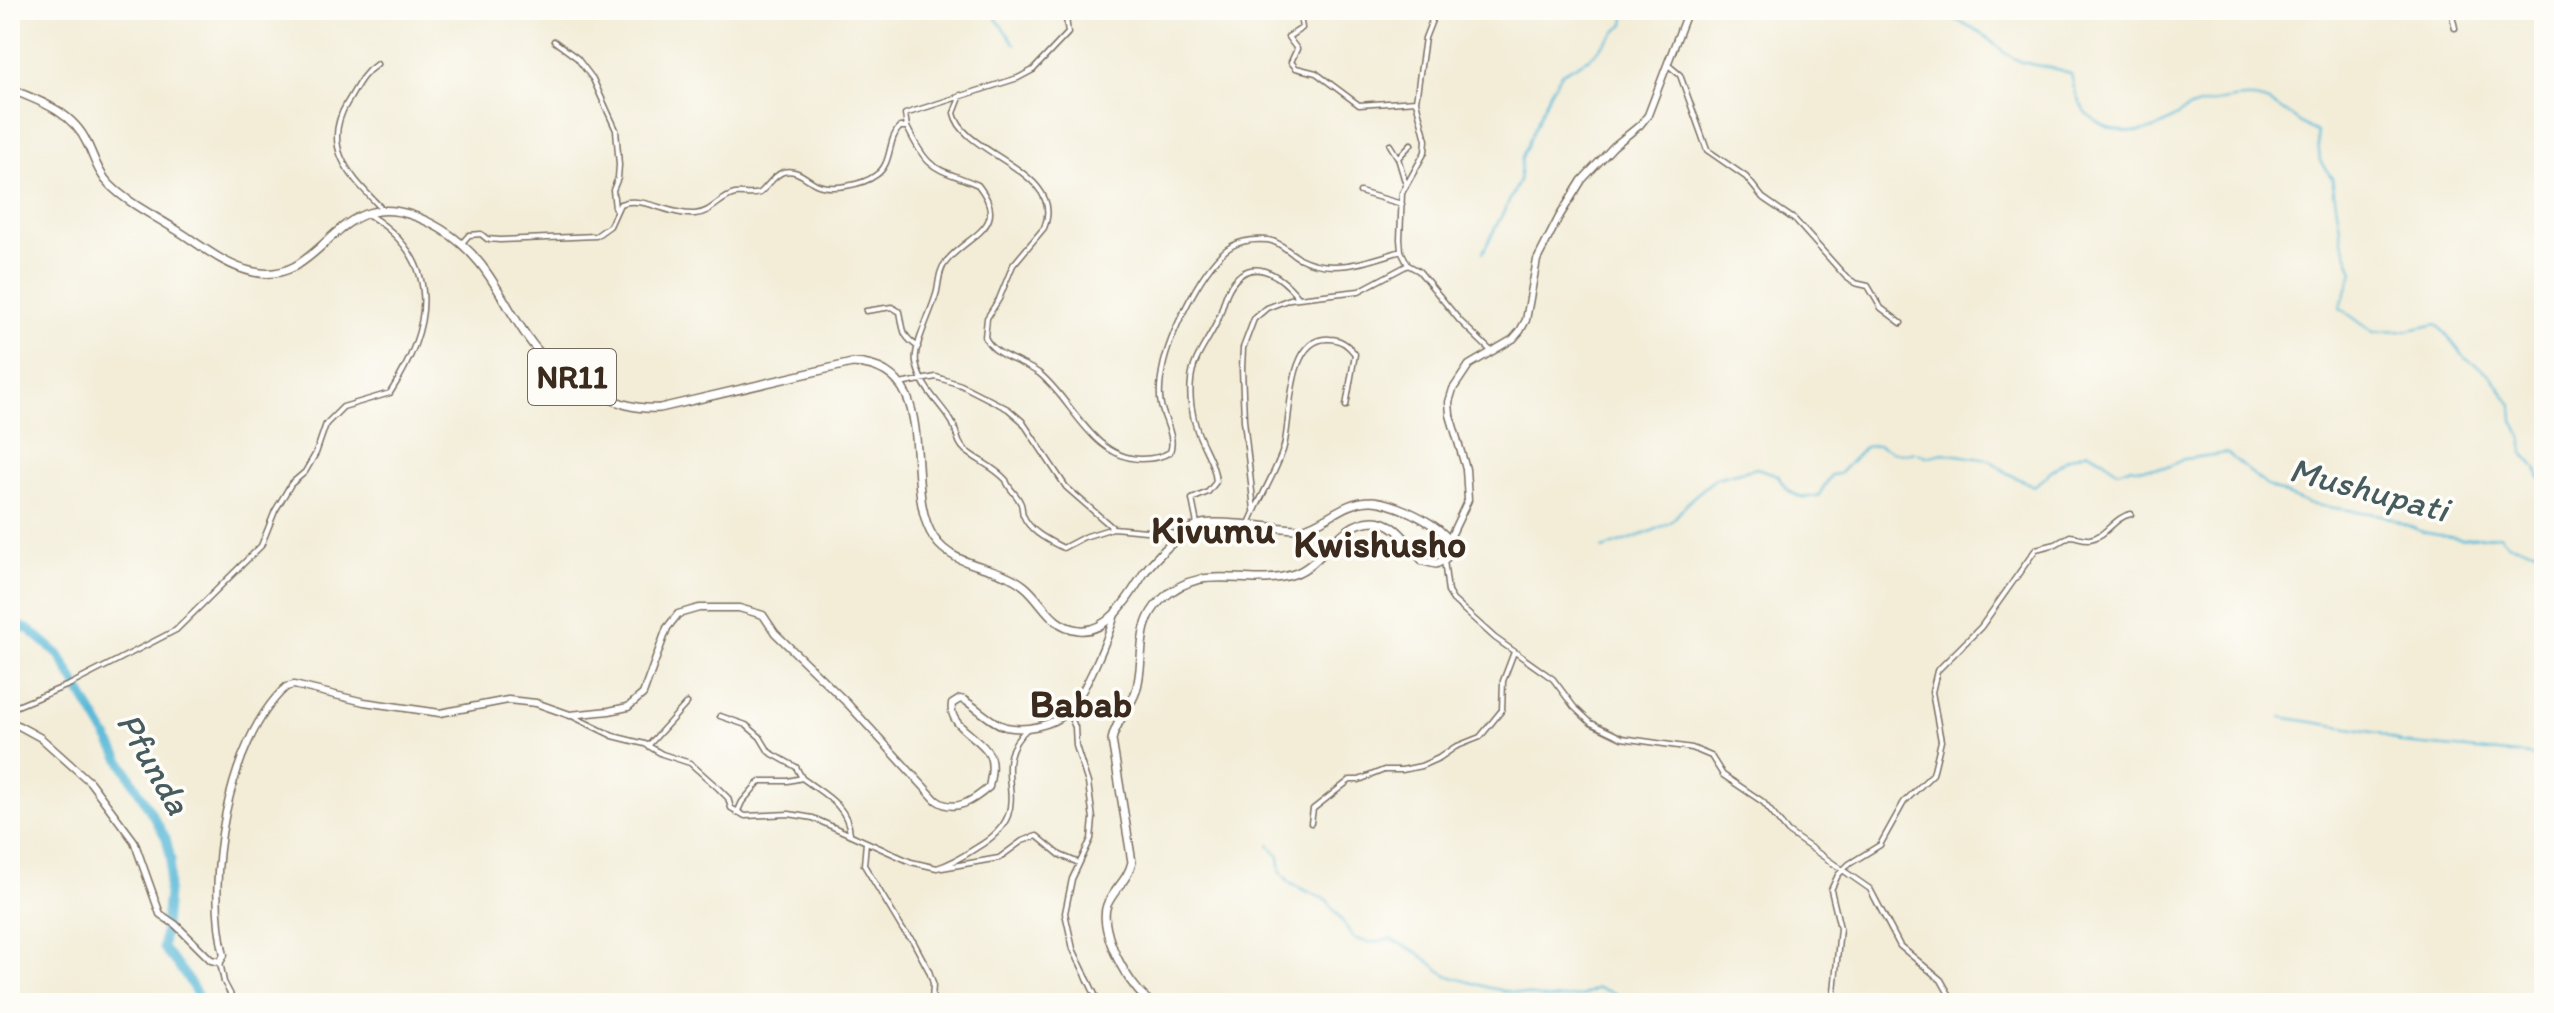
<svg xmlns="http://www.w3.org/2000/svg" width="2554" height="1013" font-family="Itim,sans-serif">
	<rect width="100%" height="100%" fill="#fdfcf7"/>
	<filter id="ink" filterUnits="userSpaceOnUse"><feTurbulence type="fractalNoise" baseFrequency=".0125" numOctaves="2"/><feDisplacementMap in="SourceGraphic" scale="16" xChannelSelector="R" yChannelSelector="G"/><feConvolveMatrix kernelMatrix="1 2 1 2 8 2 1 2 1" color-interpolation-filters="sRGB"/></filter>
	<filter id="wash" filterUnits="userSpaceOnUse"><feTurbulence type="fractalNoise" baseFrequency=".006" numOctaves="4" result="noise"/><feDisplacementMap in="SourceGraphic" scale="32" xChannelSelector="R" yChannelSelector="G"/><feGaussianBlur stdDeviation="1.8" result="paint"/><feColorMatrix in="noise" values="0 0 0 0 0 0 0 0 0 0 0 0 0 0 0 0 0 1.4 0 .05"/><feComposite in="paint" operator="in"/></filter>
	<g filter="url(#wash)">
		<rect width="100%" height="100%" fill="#f3edd8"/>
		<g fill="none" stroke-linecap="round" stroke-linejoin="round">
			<!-- stream -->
			<path stroke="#5ab9d8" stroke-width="2" d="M 990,10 L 1015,44
				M 1938,10 L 1982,33 L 2003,52 L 2021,62 L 2061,70 L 2071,74 C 2073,83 2075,95 2080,103 C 2096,131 2134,140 2161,125 C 2172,120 2181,112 2193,107 C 2204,103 2242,97 2253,98 C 2278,100 2295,123 2317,132 L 2320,161 L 2332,178 L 2342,241 L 2353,272 L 2340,308 L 2373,332 L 2404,331 L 2437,324 L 2466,359 L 2490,374 L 2512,405 L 2513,421 L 2522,437 L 2524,454 L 2536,468 L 2544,487
				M 1483,252 L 1519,182 L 1522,157 L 1550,92 L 1562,73 L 1591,57 L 1624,24 L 1626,10
				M 1602,549 L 1650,532 L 1671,522 L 1692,498 L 1716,478 L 1757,468 L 1778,475 C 1785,492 1800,502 1819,495 L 1831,475 L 1839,474 L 1865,447 L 1878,445 L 1896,453 L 1916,453 L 1928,457 L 1943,453 L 1990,460 L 2007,473 L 2034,486 L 2066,459 L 2088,452 L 2104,460 L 2117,471 L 2129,467 L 2142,469 L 2167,467 L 2184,459 L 2227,453 L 2267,486 L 2308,504 L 2382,515 L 2423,532 L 2462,539 L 2500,535 L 2508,544 L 2544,552
				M 2281,717 L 2379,733 L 2402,743 L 2530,755 L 2544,759
				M 1269,844 L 1279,857 L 1281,872 L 1291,884 L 1327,900 L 1354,938 L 1369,943 L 1390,939 L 1417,952 L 1446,975 L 1490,988 L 1551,999 L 1582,996 L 1597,988 L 1615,993 L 1625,1003"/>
			<!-- river -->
			<path stroke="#5ab9d8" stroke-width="9" d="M 10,622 L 30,630 L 59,655 L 166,838 L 171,859 L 163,948 L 186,976 L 202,1003
				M 383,1003 L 389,997 L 413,1003"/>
		</g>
	</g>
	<g filter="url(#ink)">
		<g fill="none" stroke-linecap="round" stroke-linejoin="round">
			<defs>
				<path id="minor" d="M 1299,10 L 1302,28 L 1288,37 L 1297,49 L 1291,62 L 1296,68 L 1316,73 L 1359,105 L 1416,101
					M 2451,10 L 2455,28
					M 554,41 L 577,58 L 593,79 L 616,130 L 619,165 L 618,178 L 613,190 L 615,208
					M 377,64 C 361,75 357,87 347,103 C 320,149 352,177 382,209
					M 1667,64 L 1680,75 L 1707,150 L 1746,177 L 1763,198 L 1795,220 L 1846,277 L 1855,283 L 1868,286 L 1881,308 L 1901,323
					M 961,95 L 954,113 C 962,155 1068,171 1044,228 L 1013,265 L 999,299 L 987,318 L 985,337 C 994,357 1023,361 1040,374 C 1073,401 1092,458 1141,459 C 1152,459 1161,458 1170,452 C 1176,437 1164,420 1161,405 C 1158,392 1161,375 1164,362 C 1172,331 1204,262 1232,246 C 1242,240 1256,239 1268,240 C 1281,242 1288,252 1299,258 C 1332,275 1369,261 1401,251
					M 907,127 C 930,174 934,166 978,185 C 1012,228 966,235 946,262 C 939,270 939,281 937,291 C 933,309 913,346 916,362 C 920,386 937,400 950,419 C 958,429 955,442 966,451 C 980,462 994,467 1006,480 C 1009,490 1016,493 1020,502 C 1022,504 1022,512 1023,515 C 1030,532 1048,540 1063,548 L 1084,537 L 1113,528 L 1179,534
					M 1390,145 L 1398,158 L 1406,185
					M 1398,158 L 1411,144
					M 1360,192 L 1402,204
					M 462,243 L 469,235 L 481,234 L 487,239 L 500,240 L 596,236 L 610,226 L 620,204 C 643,195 670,216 695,214 C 712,213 720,197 735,194 C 743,193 751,196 760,193 C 767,187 773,176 783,172 C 796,168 806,179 816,184 C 831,191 863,185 876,175 C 893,164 887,139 900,127 L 907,127 L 905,114 L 1018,78 L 1033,70 L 1068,33 L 1065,10
					M 1408,265 L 1401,251 L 1400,239 L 1402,193 L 1425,152 L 1426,140 L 1416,101 L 1425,38 L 1436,10
					M 866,311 L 892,307 L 900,312 C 904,330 901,335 918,347
					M 900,384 L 936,377 L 961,385 L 1008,409 L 1022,421 L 1066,487 L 1113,528
					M 1254,510 L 1244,420 L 1242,368 L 1243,348 L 1254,319 L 1267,308 L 1290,299 L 1359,291 L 1408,265 L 1419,271 L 1460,321 L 1490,350
					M 1197,524 L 1192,499 L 1208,492 L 1216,482 C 1215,463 1203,448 1197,430 C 1192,416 1189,396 1191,381 C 1192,360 1207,343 1216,324 C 1222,313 1223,300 1229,289 C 1249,253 1280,274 1298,297
					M 1249,524 C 1259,499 1274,476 1283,450 C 1292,424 1285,335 1330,339 C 1340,339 1349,346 1355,354 L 1346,406
					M 1444,560 L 1448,592 L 1453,600 L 1495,638 L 1553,679 L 1574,707 L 1591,723 L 1622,738 L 1692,748 L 1711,756 L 1723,775 L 1763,802 L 1788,832 L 1870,889 L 1900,946 L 1941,980 L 1954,1003
					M 10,709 L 71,684 L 176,630 L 261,546 L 275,511 L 291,484 L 305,472 L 316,453 L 326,424 L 343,407 L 390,393 C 432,328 444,262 369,215
					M 1068,711 L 1075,727 L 1076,746 L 1088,783 L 1093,819 L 1091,839 L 1072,879 L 1065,913 L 1073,949 L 1099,1003
					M 572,716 L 613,736 L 645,744 L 662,754 L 690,763 L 718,788 L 728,798 L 731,808 L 745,816 L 789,814 L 813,818 L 911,862 L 937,868 C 951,864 964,856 976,848 C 1046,807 980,771 1028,728
					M 720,716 L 746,725 L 760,737 L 769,752 L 796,767 L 802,778
					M 648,746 L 687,703
					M 737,813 L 742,802 L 760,781 L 788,781 L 802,778 C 823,794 847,804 850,833
					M 1311,823 L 1313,809 L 1350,780 L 1359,780 L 1384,770 L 1402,770 L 1421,766 L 1439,758 L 1455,747 L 1480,737 L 1502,710 L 1503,681 L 1514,652
					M 866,842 L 864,865 L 903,930 L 913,941 L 929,971 L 933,983 L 932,1003
					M 942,868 L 999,858 L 1022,841 L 1037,836 L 1060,855 L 1079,863
					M 220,962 L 224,982 L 235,1003
					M 1833,1003 L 1840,928 L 1831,890 L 1838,875 L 1849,864 L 1880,845 L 1904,802 L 1933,774 L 1941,741 L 1932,692 L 1937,671 L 1981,627 L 2036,549 L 2056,544 L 2070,536 C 2076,536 2084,540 2090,539 C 2106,537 2114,517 2131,514"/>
				<path id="secondary" d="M 1449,540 L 1468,500 L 1466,469 L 1450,415 L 1449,402 L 1453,389 L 1469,365 L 1513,339 L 1520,331 L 1526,320 L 1537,260 L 1559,217 L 1582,180 L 1614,146 L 1640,125 L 1648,115 L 1688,10
					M 10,721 L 41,738 L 90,782 L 134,841 L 160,914 L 176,925 L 211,960 L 220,962 L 224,955 C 205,880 227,741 286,687 L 294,685 L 364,702 L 440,713 L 508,700 L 536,703 L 570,715 L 609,711 L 628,707 L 643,694 L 667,628 L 678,614 L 699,608 L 739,608 L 763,615 L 775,633 L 848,704 L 936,800 C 955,814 974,800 989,787 C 991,777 994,764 989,754 C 980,736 948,727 952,704 L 960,699 L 964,700 C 978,708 991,723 1006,727 C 1026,731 1051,726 1066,713 C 1085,696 1109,636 1116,611"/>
				<path id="trunk" d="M 10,89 C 40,101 73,112 87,143 C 94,157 98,173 110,185 C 128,203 153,215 175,229 C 200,244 224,266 254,272 C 330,288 335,165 441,229 C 491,259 501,304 534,346 C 549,365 571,377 592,389 C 613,402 634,410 660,408 L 852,363 C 947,366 899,487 934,538 C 955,569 997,564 1024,586 C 1043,601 1050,627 1079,630 C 1109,633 1130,595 1144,573 C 1154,559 1182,531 1198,525 C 1214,519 1278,529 1301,529 C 1326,523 1343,501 1371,501 C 1393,500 1487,542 1436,564 L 1423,561 C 1409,546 1398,521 1373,521 C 1338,522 1324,564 1294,574 C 1246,590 1204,559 1161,600 C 1134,626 1146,659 1136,691 C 1130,709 1115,722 1112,740 L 1132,862 C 1128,880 1114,889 1107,905 C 1097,930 1130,990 1152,1003"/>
			</defs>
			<!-- minor casing -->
			<use href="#minor" stroke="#7b6e5f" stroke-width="7"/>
			<!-- secondary casing -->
			<use href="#secondary" stroke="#7b6e5f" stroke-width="9"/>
			<!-- trunk casing -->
			<use href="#trunk" stroke="#7b6e5f" stroke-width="10"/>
			<!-- minor -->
			<use href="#minor" stroke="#fff" stroke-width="4"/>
			<!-- secondary -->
			<use href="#secondary" stroke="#fff" stroke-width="6"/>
			<!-- trunk -->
			<use href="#trunk" stroke="#fff" stroke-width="7"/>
		</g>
	</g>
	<g text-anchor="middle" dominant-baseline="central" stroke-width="7" stroke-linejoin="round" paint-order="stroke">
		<!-- shield labels -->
		<rect fill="#fdfcf7" stroke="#75695f" stroke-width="2" x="528" y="349" width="88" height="56" rx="6"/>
		<g font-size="32" font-weight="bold" fill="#3b2a1e">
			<text x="572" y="377">NR11</text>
		</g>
		<!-- water labels -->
		<g font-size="36" font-style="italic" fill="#465c5f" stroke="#fdfcf7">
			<text transform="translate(2369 489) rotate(15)">Mushupati</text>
			<text transform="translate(154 763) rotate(60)">Pfunda</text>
		</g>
		<!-- quarter labels -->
		<g font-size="38" font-weight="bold" fill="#3b2a1e" stroke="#fdfcf7">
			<text x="1213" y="530">Kivumu</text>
			<text x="1380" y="544">Kwishusho</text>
			<text x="1081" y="704">Babab</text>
		</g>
	</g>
	<!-- margin -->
	<rect width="2554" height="1013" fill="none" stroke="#fdfcf7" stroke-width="40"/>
</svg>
